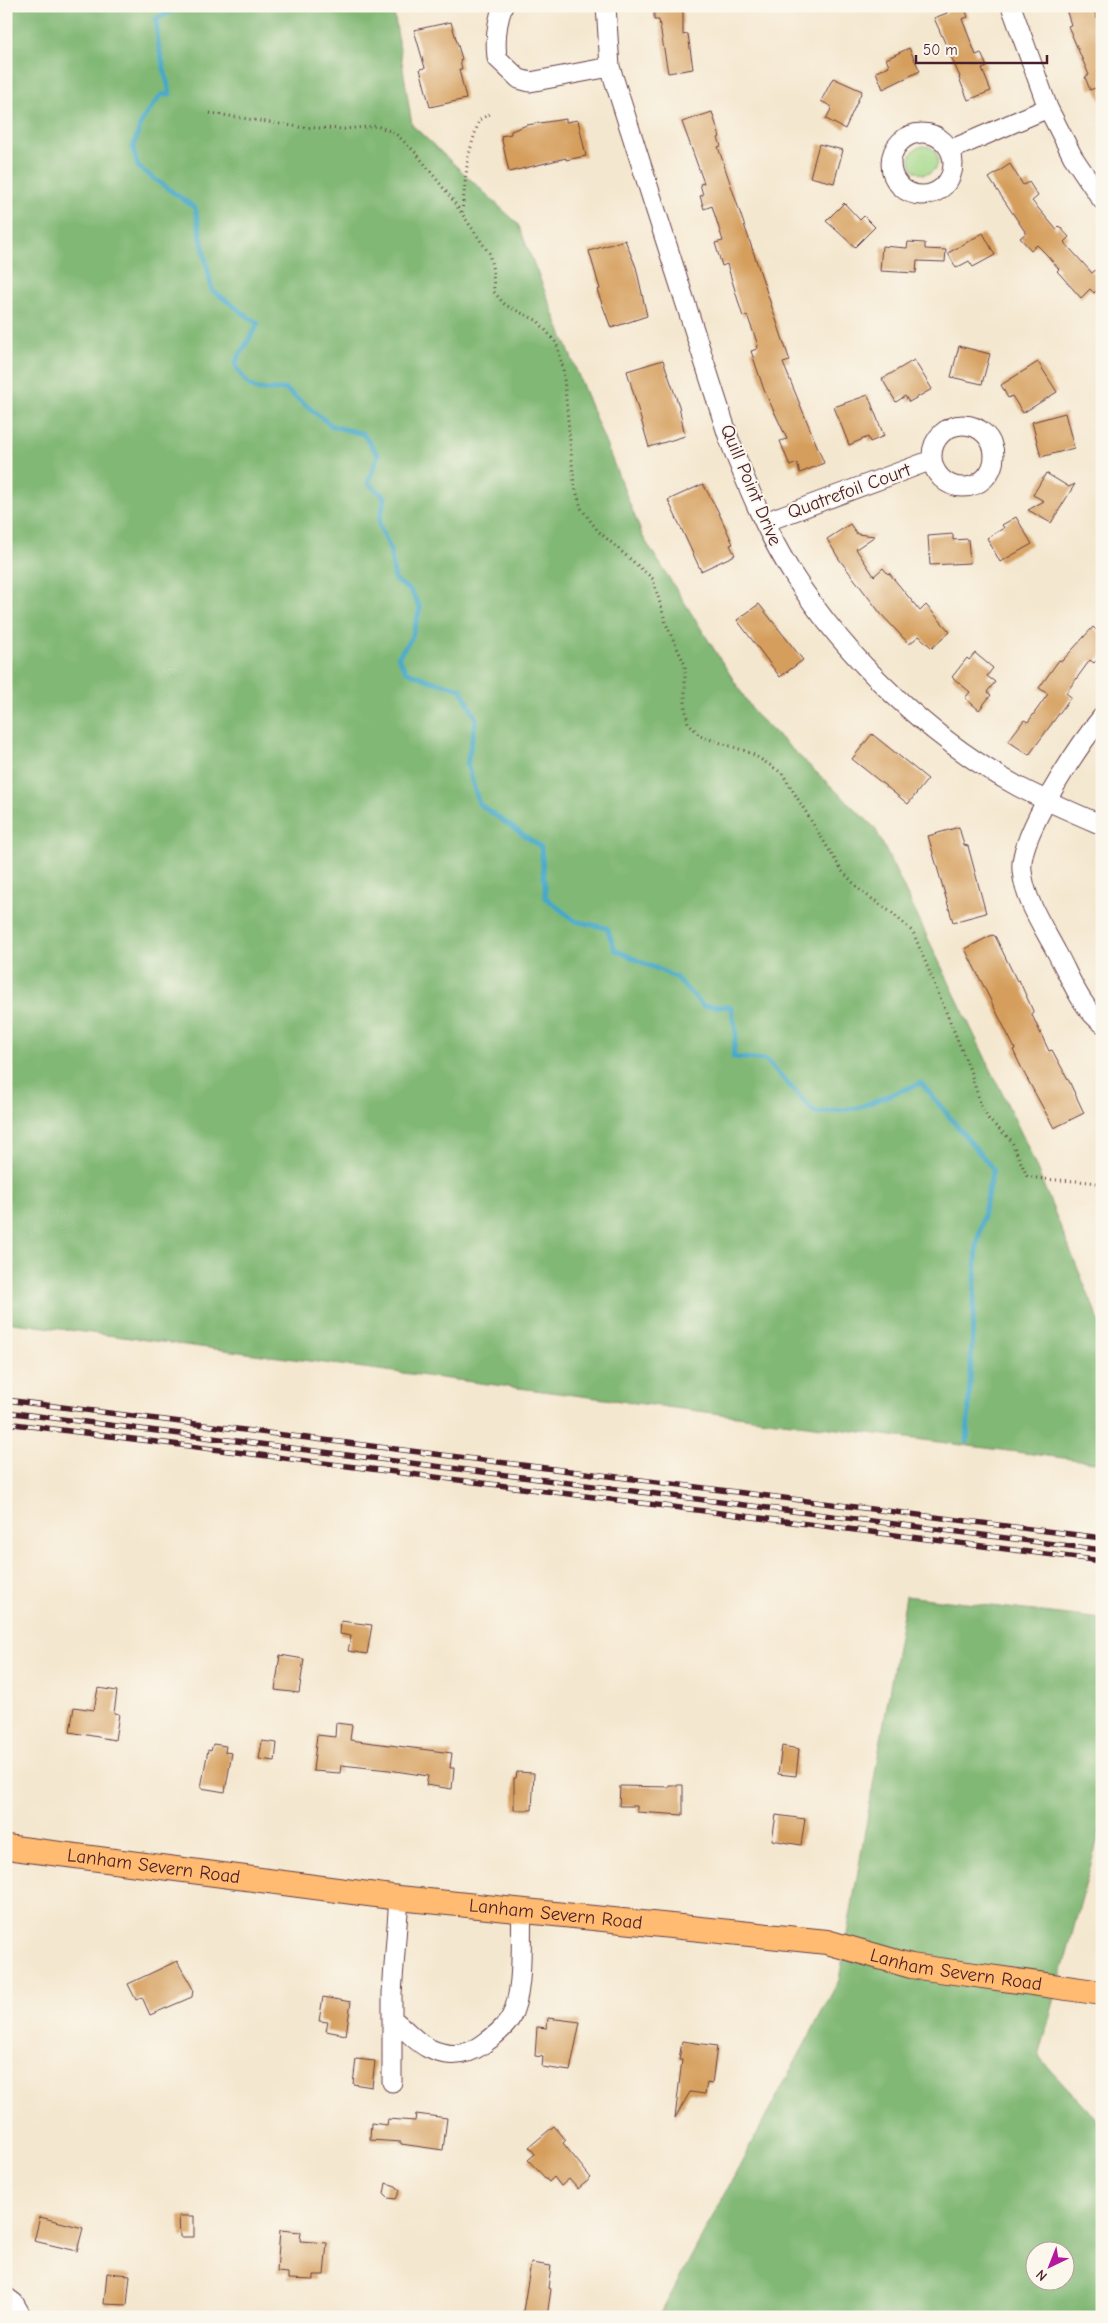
<svg xmlns="http://www.w3.org/2000/svg" width="1108" height="2323" font-family="'Comic Neue',sans-serif">
	<rect width="100%" height="100%" fill="#fbf7ec"/>
	<filter id="ink" filterUnits="userSpaceOnUse"><feTurbulence type="fractalNoise" baseFrequency=".02" numOctaves="2"/><feDisplacementMap in="SourceGraphic" scale="10" xChannelSelector="R" yChannelSelector="G"/><feConvolveMatrix kernelMatrix="1 2 1 2 8 2 1 2 1" color-interpolation-filters="sRGB"/></filter>
	<filter id="wash" filterUnits="userSpaceOnUse"><feTurbulence type="fractalNoise" baseFrequency=".0096" numOctaves="4" result="noise"/><feDisplacementMap in="SourceGraphic" scale="20" xChannelSelector="R" yChannelSelector="G"/><feGaussianBlur stdDeviation="1.12" result="paint"/><feColorMatrix in="noise" values="0 0 0 0 0 0 0 0 0 0 0 0 0 0 0 0 0 1.4 0 .05"/><feComposite in="paint" operator="in"/></filter>
	<g filter="url(#wash)">
		<rect width="100%" height="100%" fill="#f4e7cf"/>
		<!-- green -->
		<path fill="#a2d788" stroke="#767b5a" d="M910 160a14 14 0 1 1 28 0a14 14 0 1 1-28 0Z"/>
		<!-- forest -->
		<path fill="#81b874" stroke="#666c50" fill-rule="evenodd" d="M 6,6 L 393,6 L 412,125 L 518,224 L 643,537 L 755,714 L 875,828 L 1027,1145 L 1102,1328 L 1102,1463 L 6,1322 Z
			M 906,1596 L 1102,1619 L 1102,1823 L 1039,2057 L 1102,2125 L 1102,2317 L 659,2317 L 839,1980 ZM 1036,2250 L 1066,2250 L 1066,2280 L 1036,2280 Z"/>
		<g fill="none" stroke-linecap="round" stroke-linejoin="round">
			<!-- stream -->
			<path stroke="#47a9c7" stroke-width="5" d="M 181,6 L 156,19 L 158,43 L 170,94 L 161,95 L 142,120 L 133,148 L 138,167 L 195,208 L 212,290 L 258,324 L 235,363 C 247,391 257,392 285,389 L 332,426 L 363,434 L 378,455 L 368,483 L 385,497 L 379,524 L 390,549 L 395,580 L 411,591 L 420,608 L 412,637 L 398,657 L 406,671 L 428,680 L 461,689 L 476,719 L 467,764 L 479,804 L 541,847 L 546,898 L 575,921 L 607,928 L 615,950 L 675,977 L 703,1006 L 731,1007 L 736,1032 L 733,1057 L 766,1060 L 815,1113 L 857,1108 L 921,1083 L 993,1169 L 977,1245 L 967,1442"/>
		</g>
		<g id="blocks">
			<!-- building -->
			<path fill="#d59e5c" d="M 654,6 L 683,6 L 683,35 L 688,34 L 693,69 L 668,73 L 659,20 L 654,20 Z
				M 945,6 L 964,6 L 968,17 L 962,19 L 976,55 L 981,53 L 987,67 L 982,69 L 991,91 L 968,100 L 959,78 L 960,77 L 934,18 L 947,13 Z
				M 1065,6 L 1092,6 L 1102,31 L 1102,104 L 1095,88 L 1090,90 L 1085,77 L 1089,75 L 1068,26 L 1071,25 Z
				M 451,22 L 462,59 L 460,60 L 462,69 L 459,69 L 466,99 L 430,107 L 420,69 L 425,68 L 414,30 Z
				M 909,48 L 920,71 L 883,89 L 876,72 L 889,66 L 886,59 Z
				M 833,78 L 862,91 L 845,129 L 826,119 L 832,107 L 821,101 Z
				M 712,112 L 720,137 L 718,138 L 721,146 L 718,147 L 790,361 L 783,363 L 824,463 L 800,473 L 797,463 L 790,466 L 780,441 L 787,439 L 764,390 L 751,351 L 757,349 L 758,345 L 747,315 L 743,317 L 727,264 L 722,266 L 715,243 L 723,241 L 712,206 L 704,209 L 700,196 L 703,195 L 700,184 L 704,183 L 682,122 Z
				M 566,119 L 566,122 L 578,120 L 586,156 L 566,160 L 566,158 L 509,172 L 501,136 L 511,134 L 511,131 L 527,125 Z
				M 819,144 L 843,150 L 834,183 L 810,177 Z
				M 1010,164 L 1023,185 L 1029,182 L 1038,196 L 1032,201 L 1056,229 L 1059,226 L 1069,237 L 1064,242 L 1092,273 L 1102,264 L 1102,286 L 1094,293 L 1090,289 L 1081,298 L 1057,271 L 1059,269 L 1046,254 L 1037,245 L 1031,250 L 1020,238 L 1026,233 L 989,178 Z
				M 844,203 L 860,220 L 864,216 L 875,227 L 855,247 L 826,221 Z
				M 983,233 L 995,255 L 973,267 L 969,261 L 956,268 L 948,253 Z
				M 625,240 L 636,267 L 647,316 L 611,328 L 597,290 L 600,289 L 589,251 Z
				M 908,242 L 925,243 L 925,249 L 946,250 L 945,262 L 917,261 L 916,273 L 880,271 L 882,246 L 907,248 Z
				M 959,346 L 990,354 L 982,384 L 951,377 Z
				M 663,360 L 679,406 L 685,436 L 649,447 L 627,371 Z
				M 914,360 L 932,389 L 909,402 L 905,396 L 896,402 L 882,379 Z
				M 1038,362 L 1057,392 L 1023,413 L 1012,396 L 1008,398 L 1001,385 Z
				M 868,395 L 884,436 L 870,442 L 868,437 L 849,445 L 834,407 Z
				M 1065,413 L 1074,448 L 1041,457 L 1032,422 Z
				M 1046,473 L 1069,487 L 1075,484 L 1051,523 L 1028,510 L 1044,501 L 1033,495 Z
				M 703,484 L 717,509 L 733,544 L 730,545 L 735,555 L 701,571 L 668,500 Z
				M 1016,517 L 1032,544 L 1000,562 L 987,538 L 1004,528 L 1002,525 Z
				M 850,524 L 857,534 L 875,536 L 856,549 L 874,576 L 883,568 L 888,574 L 889,573 L 920,611 L 926,605 L 950,632 L 932,648 L 919,636 L 909,644 L 881,614 L 839,559 L 827,539 Z
				M 953,534 L 953,540 L 968,539 L 970,563 L 930,565 L 928,536 Z
				M 759,604 L 803,660 L 780,677 L 737,620 Z
				M 1093,627 L 1102,635 L 1102,655 L 1094,663 L 1090,660 L 1066,693 L 1071,697 L 1029,755 L 1008,741 L 1024,720 L 1028,722 L 1048,694 L 1039,688 L 1059,660 L 1062,661 Z
				M 975,653 L 993,668 L 987,676 L 995,682 L 987,692 L 991,695 L 979,710 L 965,698 L 970,692 L 952,677 L 967,658 L 969,660 Z
				M 872,734 L 928,779 L 908,804 L 852,759 Z
				M 959,827 L 964,845 L 968,846 L 986,913 L 953,922 L 928,836 Z
				M 992,935 L 995,936 L 1017,981 L 1019,980 L 1033,1011 L 1032,1015 L 1049,1051 L 1052,1050 L 1069,1081 L 1084,1113 L 1054,1128 L 1024,1073 L 1013,1050 L 1015,1049 L 965,949 Z
				M 341,1621 L 372,1625 L 367,1654 L 348,1651 L 351,1636 L 340,1634 Z
				M 280,1655 L 304,1659 L 299,1693 L 275,1690 Z
				M 98,1688 L 117,1691 L 114,1713 L 119,1714 L 115,1740 L 70,1732 L 74,1707 L 94,1710 Z
				M 336,1723 L 352,1725 L 350,1740 L 452,1753 L 450,1768 L 454,1768 L 452,1789 L 426,1785 L 428,1776 L 389,1770 L 341,1765 L 340,1773 L 313,1771 L 317,1735 L 335,1737 Z
				M 262,1741 L 277,1743 L 275,1761 L 259,1759 Z
				M 213,1744 L 226,1746 L 225,1752 L 232,1753 L 225,1792 L 201,1788 L 208,1750 L 211,1751 Z
				M 782,1746 L 799,1749 L 796,1776 L 778,1774 Z
				M 517,1772 L 534,1773 L 532,1810 L 514,1810 L 514,1778 L 516,1778 Z
				M 669,1785 L 683,1785 L 683,1815 L 637,1812 L 637,1806 L 619,1806 L 620,1786 L 669,1787 Z
				M 776,1815 L 805,1819 L 801,1845 L 772,1840 Z
				M 177,1961 L 193,1989 L 192,1997 L 150,2015 L 142,1997 L 136,2000 L 128,1984 Z
				M 323,1997 L 351,2002 L 346,2035 L 326,2031 L 328,2022 L 319,2021 Z
				M 548,2018 L 580,2022 L 570,2071 L 542,2067 L 543,2057 L 535,2056 L 537,2027 L 547,2028 Z
				M 682,2041 L 717,2046 L 712,2084 L 707,2083 L 705,2094 L 690,2092 L 675,2118 L 682,2060 L 679,2060 Z
				M 356,2059 L 375,2061 L 372,2087 L 353,2084 Z
				M 416,2114 L 447,2118 L 443,2150 L 401,2144 L 401,2142 L 370,2140 L 371,2123 L 387,2125 L 388,2119 L 415,2121 Z
				M 554,2126 L 566,2140 L 563,2143 L 591,2178 L 578,2189 L 569,2179 L 561,2186 L 554,2177 L 549,2182 L 528,2160 L 535,2154 L 529,2147 Z
				M 386,2183 L 396,2186 L 400,2191 L 396,2199 L 388,2198 L 384,2194 Z
				M 179,2216 L 194,2216 L 194,2237 L 180,2237 Z
				M 40,2217 L 83,2228 L 77,2251 L 34,2241 Z
				M 280,2230 L 301,2232 L 300,2241 L 327,2243 L 324,2275 L 314,2275 L 314,2280 L 288,2279 L 288,2273 L 277,2272 Z
				M 531,2263 L 551,2266 L 548,2288 L 551,2289 L 547,2317 L 522,2317 Z
				M 107,2273 L 130,2275 L 127,2305 L 104,2304 Z"/>
		</g>
	</g>
	<g filter="url(#ink)">
		<use href="#blocks" fill-opacity="0" stroke="#643d44" stroke-width="1"/>
		<g fill="none" stroke-linecap="round" stroke-linejoin="round">
			<defs>
				<path id="minor" d="M 503,6 C 496,24 495,40 497,58 L 519,79 L 530,82 L 610,67
					M 606,6 L 610,67 L 729,439 C 747,485 766,532 792,573 C 845,657 931,740 1019,787 C 1046,801 1074,813 1102,825
					M 1011,6 L 1048,108 L 1073,157 L 1102,200
					M891 164a31 31 0 1 1 62 0a31 31 0 1 1-62 0Z
					M 950,150 L 1048,108
					M932 456a31 31 0 1 1 62 0a31 31 0 1 1-62 0Z
					M 765,522 L 932,460
					M 1102,717 C 1079,745 1018,836 1022,870 C 1024,899 1044,928 1057,953 C 1070,977 1080,1006 1102,1023
					M 392,2019 C 405,2028 414,2041 428,2048 C 446,2057 465,2057 482,2045 C 492,2038 503,2030 510,2019 C 525,1992 520,1941 522,1910
					M 392,2082 L 392,1993 L 399,1898
					M 6,2297 L 14,2303 L 22,2317"/>
				<g id="major">
					<path id="s1" d="M 6,1847 L 399,1898 L 827,1942 L 911,1966 L 1102,1993"/>
				</g>
			</defs>
			<!-- minor casing -->
			<use href="#minor" stroke="#643d44" stroke-width="21"/>
			<!-- major casing -->
			<use href="#major" stroke="#643d44" stroke-width="26"/>
			<!-- path -->
			<path stroke="#643d44" stroke-width="3" stroke-dasharray="1 4" stroke-linecap="butt" d="M 210,113 L 299,127 L 344,129 L 377,126 L 395,133 L 416,153 L 452,199 L 489,253 L 493,271 L 494,292 L 505,305 L 538,321 L 557,344 L 563,368 L 574,483 L 581,508 L 598,531 L 653,579 L 666,624 L 685,665 L 685,707 L 688,722 L 700,736 L 751,753 L 782,773 L 842,871 L 861,891 L 892,913 L 913,932 L 970,1070 L 981,1106 L 989,1120 L 1011,1140 L 1027,1176 C 1051,1182 1077,1179 1102,1184
				M 462,212 L 468,157 L 479,120 L 492,113"/>
			<!-- minor -->
			<use href="#minor" stroke="#fff" stroke-width="19"/>
			<!-- major -->
			<use href="#major" stroke="#ffbb71" stroke-width="24"/>
			<defs>
				<path id="rail" d="M 6,1400 L 1102,1538
					M 6,1412 L 1102,1550
					M 6,1423 L 1102,1561"/>
			</defs>
			<!-- rail casing -->
			<use href="#rail" stroke="#4a1f2b" stroke-width="5.5"/>
			<!-- rail -->
			<use href="#rail" stroke="#fbf7ec" stroke-width="4" stroke-dasharray="11" stroke-linecap="butt"/>
		</g>
	</g>
	<g text-anchor="middle" dominant-baseline="central" stroke-width="4" stroke-linejoin="round" paint-order="stroke">
		<!-- street labels -->
		<g font-size="19" fill="#4a1f2b" stroke="#fbf7ec">
			<text transform="translate(751 485) rotate(67)">Quill Point Drive</text>
			<text transform="translate(849 491) rotate(-20)">Quatrefoil Court</text>
			<text stroke="none"><textPath href="#s1" startOffset="149">Lanham Severn Road</textPath></text>
			<text stroke="none"><textPath href="#s1" startOffset="554">Lanham Severn Road</textPath></text>
			<text stroke="none"><textPath href="#s1" startOffset="959">Lanham Severn Road</textPath></text>
		</g>
	</g>
	<!-- margin -->
	<rect width="1108" height="2323" fill="none" stroke="#fbf7ec" stroke-width="25"/>
	<!-- north arrow -->
	<g transform="translate(1050 2266) rotate(223)"><circle r="24" fill="#fbf7ec" stroke="#b4a19f"/>
	<path d="M0-4L9 19L0 12L-9 19Z" fill="#b5179e"/>
	<text y="-8" font-size="14" font-weight="bold" text-anchor="middle" fill="#4a1f2b">N</text>
	</g>
	<!-- scale -->
	<path d="M916 55v8h131v-8" fill="none" stroke="#4a1f2b" stroke-width="2.5"/>
	<text x="923" y="55" font-size="15" fill="#4a1f2b" stroke="#fbf7ec" stroke-width="4" paint-order="stroke">50 m</text>
</svg>
